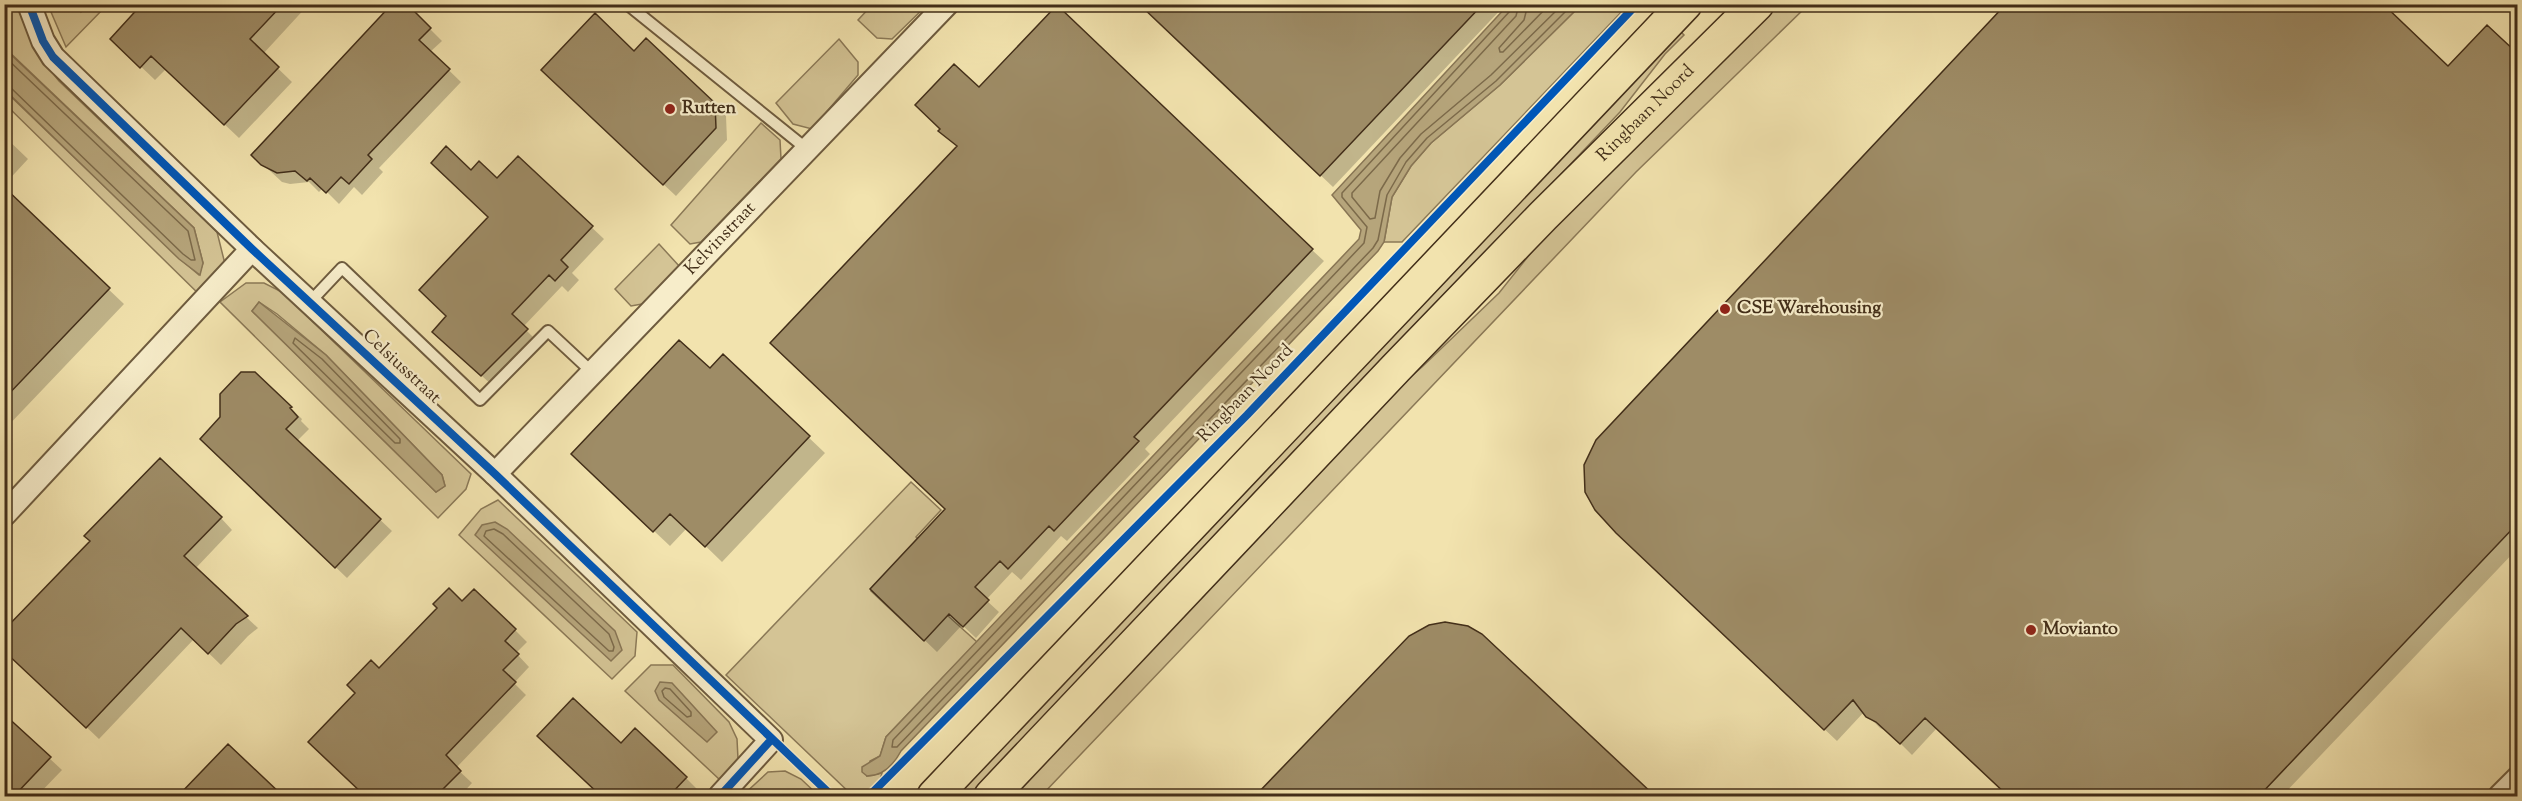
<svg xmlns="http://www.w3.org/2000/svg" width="2522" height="801" font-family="'Sorts Mill Goudy',serif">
	<rect width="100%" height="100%" fill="#f2e3ae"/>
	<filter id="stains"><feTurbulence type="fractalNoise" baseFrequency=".00333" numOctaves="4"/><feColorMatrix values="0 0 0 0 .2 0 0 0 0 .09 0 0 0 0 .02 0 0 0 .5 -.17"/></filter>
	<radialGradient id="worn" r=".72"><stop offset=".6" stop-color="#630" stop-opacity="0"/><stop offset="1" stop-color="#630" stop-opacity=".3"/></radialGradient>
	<!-- green -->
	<path fill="#d4c495" stroke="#8b7957" stroke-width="1.5" fill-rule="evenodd" d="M 5,5 L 21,5 L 38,55 L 59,81 L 217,232 L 226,268 L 206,301 L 5,104 L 4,90 L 179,258 L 199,275 L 203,263 L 194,228 L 5,48 Z
		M 48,5 L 79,5 L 81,12 L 89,5 L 107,5 L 66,47 Z
		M 872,5 L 872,4 L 927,5 L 892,39 L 877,38 L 858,20 Z
		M 1581,5 L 1628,5 L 1402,242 L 1384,242 L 1392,197 L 1411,166 L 1431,143 L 1500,85 Z
		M 1775,5 L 1808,5 L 1636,172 L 1041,796 L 1006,796 L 1379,404 L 1422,367 L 1499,293 L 1554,224 Z
		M 1677,28 L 1684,35 L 1665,54 L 1620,112 L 970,796 L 948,796 Z
		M 839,39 L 858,62 L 858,75 L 812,129 L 793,124 L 776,103 Z
		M 761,123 L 780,140 L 781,159 L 701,242 L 690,244 L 671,225 Z
		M 659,244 L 680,267 L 642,304 L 631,306 L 615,289 Z
		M 246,283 L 264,283 L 282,292 L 471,474 L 466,489 L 438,518 L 220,302 ZM 259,302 L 277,314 L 326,355 L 442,475 L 445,486 L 436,492 L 252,311 Z
		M 911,482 L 941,510 L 916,537 L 932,552 L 896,564 L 871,591 L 923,640 L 947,615 L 977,642 L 886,737 L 880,756 L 870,761 L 867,776 L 882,773 L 878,787 L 867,796 L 853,796 L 726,675 Z
		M 498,500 L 637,632 L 635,656 L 612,679 L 459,535 L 481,509 Z
		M 651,665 L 673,665 L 729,722 L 737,739 L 738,759 L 720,780 L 625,691 Z
		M 785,771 L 801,779 L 819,796 L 742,796 L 768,772 Z"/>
	<!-- water -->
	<path fill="#b6a57b" stroke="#887554" stroke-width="1.5" d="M 1508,5 L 1581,5 L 1500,85 L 1431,143 L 1411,166 L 1392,197 L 1384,242 L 1378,251 L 901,751 C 893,766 883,776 867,776 L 862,772 L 862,767 L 880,756 L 886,737 L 1359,239 L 1361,230 L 1332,195 Z
		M 4,48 L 194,228 L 203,263 L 200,275 L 179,259 L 5,90 Z
		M 259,302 L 326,355 L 442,475 L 445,486 L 436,492 L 252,311 Z
		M 495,522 L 507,529 L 615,631 L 622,650 L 611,661 L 475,535 L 482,525 Z
		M 660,682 L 672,683 L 717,732 L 707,742 L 659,700 L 655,691 Z"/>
	<!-- shadow -->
	<path fill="#0003" d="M 171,4 L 309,4 L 263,54 L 292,82 L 239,138 L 166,69 L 155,80 L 112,39 Z
		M 405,4 L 442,41 L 430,52 L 461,82 L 379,168 L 383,172 L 362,195 L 354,187 L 339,204 L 323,188 L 319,192 L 309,182 L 290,184 L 282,182 L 253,155 Z
		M 1140,4 L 1506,4 L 1333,187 Z
		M 2008,4 L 2448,68 L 2487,27 L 2518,56 L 2518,548 L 2282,796 L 2009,796 L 1937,728 L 1912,755 L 1890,733 L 1880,728 L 1864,712 L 1837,741 L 1630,545 L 1594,444 L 1625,408 Z
		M 634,53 L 714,104 L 726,116 L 727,140 L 676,196 L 554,82 Z
		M 979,90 L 1312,250 L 1324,261 L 1145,449 L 1150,454 L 1067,541 L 1061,536 L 1021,580 L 1012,572 L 986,600 L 999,612 L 976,638 L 962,625 L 937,652 L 884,601 L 947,510 L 958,147 L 940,131 Z
		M 4,136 L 28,159 L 4,185 Z
		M 518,158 L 604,239 L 572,273 L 579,280 L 568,292 L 562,286 L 523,327 L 538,342 L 494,387 L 446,343 L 448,316 L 490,217 L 471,172 L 497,180 Z
		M 4,190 L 124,304 L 4,430 Z
		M 723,356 L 825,453 L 722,562 L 687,528 L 670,546 L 588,469 L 710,370 Z
		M 254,373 L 302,419 L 301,421 L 309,429 L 297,441 L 392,531 L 347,578 L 214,451 L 222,418 Z
		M 221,518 L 232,530 L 195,569 L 258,628 L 248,636 L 221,665 L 194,639 L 99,739 L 4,649 L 92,541 Z
		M 463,603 L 515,630 L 527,642 L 516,653 L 529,667 L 514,683 L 526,695 L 456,768 L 472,783 L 460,796 L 367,796 L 310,742 L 379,670 Z
		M 1410,638 L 1502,653 L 1653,796 L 1258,796 Z
		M 4,701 L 9,706 L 4,711 Z
		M 4,716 L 62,770 L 37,796 L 4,795 Z
		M 621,745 L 686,778 L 698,790 L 692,796 L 596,796 Z
		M 228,746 L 281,796 L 180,796 Z"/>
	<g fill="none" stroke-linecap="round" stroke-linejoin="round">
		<!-- shore -->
		<path stroke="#7c6a4a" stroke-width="1.5" d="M 1512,4 L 1510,11 L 1342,193 L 1342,197 L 1367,227 L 1364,243 L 893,740 L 892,747 L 897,747 L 1373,248 L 1378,240 L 1387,195 L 1406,162 L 1427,138 L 1496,81 L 1573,4
			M 1519,4 L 1516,16 L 1352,193 L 1352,197 L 1370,219 L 1375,218 L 1380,191 L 1400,158 L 1421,134 L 1491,75 L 1563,4
			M 1528,4 L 1524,20 L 1499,48 L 1500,52 L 1503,52 L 1550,4
			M 4,56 L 188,231 L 195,260 L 191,260 L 183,254 L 11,88 L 4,86
			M 295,338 L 322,359 L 400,439 L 400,443 L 395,443 L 293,343 Z
			M 494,529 L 503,534 L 609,634 L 614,647 L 613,651 L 609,651 L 484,536 L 486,531 Z
			M 665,688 L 670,689 L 691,712 L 691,716 L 687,717 L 664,697 L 662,691 Z"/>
	</g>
	<!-- building -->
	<path fill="#9e8c66" stroke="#422e19" stroke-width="1.5" d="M 142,4 L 283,4 L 250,39 L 279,67 L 224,125 L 151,56 L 140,68 L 110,39 Z
		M 392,4 L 407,4 L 431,28 L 419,40 L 450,69 L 368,155 L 372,159 L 349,184 L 341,177 L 326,193 L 310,178 L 307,181 L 295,171 L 277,173 L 261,165 L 251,155 Z
		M 1139,4 L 1483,4 L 1320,176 Z
		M 2006,4 L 2383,4 L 2448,66 L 2487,25 L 2517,53 L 2517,524 L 2259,796 L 2008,796 L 1925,718 L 1900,744 L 1876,722 L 1866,717 L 1853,700 L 1824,730 L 1616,533 L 1595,510 L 1585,492 L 1584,465 L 1596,440 Z
		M 1057,5 L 1313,249 L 1134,437 L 1139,441 L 1054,531 L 1049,526 L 1008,569 L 1000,561 L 975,587 L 989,600 L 963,627 L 949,614 L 924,641 L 870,589 L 945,509 L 770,343 L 957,146 L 938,131 L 940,129 L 915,105 L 954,64 L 979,87 Z
		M 595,13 L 634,51 L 646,38 L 715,103 L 716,128 L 663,185 L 541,70 Z
		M 446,146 L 471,170 L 479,161 L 497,178 L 518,156 L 593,226 L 561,260 L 568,267 L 555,281 L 549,275 L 512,314 L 528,329 L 481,376 L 432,332 L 446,316 L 419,290 L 488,217 L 431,163 Z
		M 4,187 L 110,288 L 4,399 Z
		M 679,340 L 710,368 L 723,354 L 810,436 L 705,547 L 670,514 L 653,532 L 571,454 Z
		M 241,372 L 255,372 L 292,407 L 290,408 L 298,417 L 286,429 L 381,519 L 335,568 L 200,439 L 220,417 L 220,394 Z
		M 160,458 L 222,517 L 184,556 L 248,616 L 236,624 L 208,654 L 181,628 L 86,728 L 4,651 L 4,630 L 90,541 L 84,536 Z
		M 449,588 L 462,601 L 474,589 L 516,629 L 505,641 L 519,654 L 503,670 L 516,682 L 446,755 L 461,771 L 436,796 L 365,796 L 308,742 L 355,693 L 347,685 L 371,660 L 379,668 L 437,608 L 433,604 Z
		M 1445,622 L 1468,626 L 1482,634 L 1655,796 L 1255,796 L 1409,636 L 1429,625 Z
		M 573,698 L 621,743 L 635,728 L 687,777 L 669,796 L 601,796 L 537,736 Z
		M 4,714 L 51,757 L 14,796 L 4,796 Z
		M 228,744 L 283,796 L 178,796 Z"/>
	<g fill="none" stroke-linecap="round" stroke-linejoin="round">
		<defs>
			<path id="service" d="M 627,4 L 808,150
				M 309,303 L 342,268 L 480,400 L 548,331 L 593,373"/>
			<g id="minor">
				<path d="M 29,4 L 43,41 L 53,57 L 252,249 L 495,474 L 771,740 L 720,796"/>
				<path id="s1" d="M 495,474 L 947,4"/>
				<path d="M 4,515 L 252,249"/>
				<path d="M 2500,796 L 2518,778"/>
			</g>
			<g id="primary">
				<path d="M 934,796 L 1685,4"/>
				<path id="s2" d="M 991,796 L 1396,368 L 1543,216 L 1757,4"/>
			</g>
		</defs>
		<!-- service casing -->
		<use href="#service" stroke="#6e5b3e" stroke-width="14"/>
		<!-- minor casing -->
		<use href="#minor" stroke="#6e5b3e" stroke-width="26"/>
		<!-- primary casing -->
		<use href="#primary" stroke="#422e19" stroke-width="36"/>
		<!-- service -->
		<use href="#service" stroke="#f7edca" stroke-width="10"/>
		<!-- minor -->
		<use href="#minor" stroke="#f7edca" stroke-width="22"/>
		<!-- primary -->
		<use href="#primary" stroke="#f2e3ae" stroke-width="33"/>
		<defs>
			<path id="cycleway" d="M 29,4 L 43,41 L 53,57 L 252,249 L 495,474 L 832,796
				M 720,796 L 771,740
				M 869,796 L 1247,415 L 1637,4"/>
		</defs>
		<!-- cycleway casing -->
		<use href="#cycleway" stroke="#f7edca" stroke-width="11"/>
		<!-- cycleway -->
		<use href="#cycleway" stroke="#0057b8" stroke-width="8"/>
	</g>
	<!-- markers -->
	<g fill="#8f2418" stroke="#f7edca" stroke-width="2">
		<circle cx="670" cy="109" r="6"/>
		<circle cx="1725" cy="309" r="6"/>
		<circle cx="2031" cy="630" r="6"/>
	</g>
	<g text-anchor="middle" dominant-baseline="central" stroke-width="4.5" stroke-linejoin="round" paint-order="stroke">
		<!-- poi labels -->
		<g font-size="18" font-weight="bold" fill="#422e19" stroke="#f7edca" text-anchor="start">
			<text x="682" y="109">Rutten</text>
			<text x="1737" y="309">CSE Warehousing</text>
			<text x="2043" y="630">Movianto</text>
		</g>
		<!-- street labels -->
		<g font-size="18" fill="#422e19" stroke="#f7edca">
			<text stroke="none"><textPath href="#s2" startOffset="946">Ringbaan Noord</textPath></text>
			<text stroke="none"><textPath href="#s1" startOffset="326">Kelvinstraat</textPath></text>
			<text transform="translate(401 367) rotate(43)">Celsiusstraat</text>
			<text transform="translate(1246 394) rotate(-46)">Ringbaan Noord</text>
		</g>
	</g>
	<!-- margin -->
	<rect width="2522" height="801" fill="none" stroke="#f2e3ae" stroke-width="24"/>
	<rect x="6" y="6" width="2510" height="789" fill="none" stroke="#422e19" stroke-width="3"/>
	<rect x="12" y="12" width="2498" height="777" fill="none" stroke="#422e19" stroke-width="1.5"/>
	<rect width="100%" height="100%" filter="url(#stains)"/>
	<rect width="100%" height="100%" fill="url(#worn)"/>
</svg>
